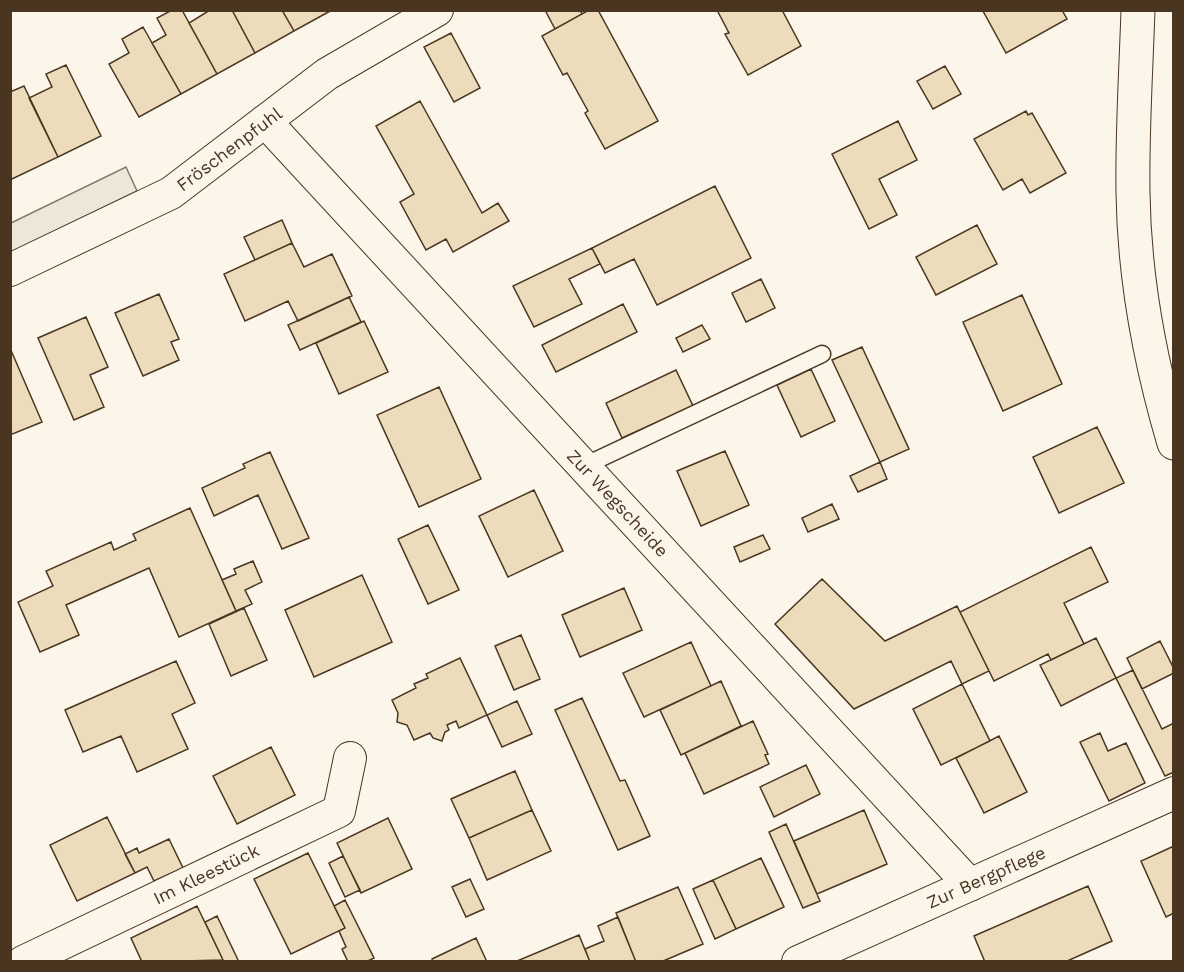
<svg xmlns="http://www.w3.org/2000/svg" width="1184" height="972" font-family="'Work Sans',sans-serif">
	<rect width="100%" height="100%" fill="#fbf6e9"/>
	<!-- parking -->
	<path fill="#ede7d9" stroke="#887966" stroke-width="1.5" d="M 126,167 L 137,191 L 11,252 L 11,223 Z"/>
	<!-- building -->
	<path fill="#ecdcbc" stroke="#4a3520" stroke-width="1.5" d="M 172,10 L 182,10 L 217,74 L 181,94 L 152,43 L 166,35 L 157,18 Z
		M 206,10 L 232,10 L 255,53 L 217,74 L 189,23 L 207,12 Z
		M 232,10 L 282,10 L 294,31 L 255,53 Z
		M 282,10 L 332,10 L 294,31 Z
		M 545,10 L 580,10 L 582,14 L 555,29 Z
		M 589,10 L 598,10 L 658,121 L 605,149 L 585,113 L 588,111 L 567,73 L 563,75 L 542,36 Z
		M 717,10 L 782,10 L 801,46 L 748,75 L 725,34 L 729,33 Z
		M 1062,10 L 1067,19 L 1006,53 L 983,11 Z
		M 143,27 L 181,94 L 139,117 L 109,64 L 129,53 L 122,39 Z
		M 451,33 L 480,88 L 454,102 L 424,47 Z
		M 66,65 L 101,136 L 58,157 L 29,98 L 52,87 L 46,74 Z
		M 945,66 L 961,94 L 933,109 L 917,81 Z
		M 24,86 L 58,157 L 12,179 L 10,175 L 10,92 Z
		M 420,101 L 482,213 L 498,203 L 509,221 L 453,252 L 446,239 L 426,250 L 400,202 L 414,194 L 376,126 Z
		M 1026,111 L 1028,115 L 1032,113 L 1066,173 L 1030,193 L 1022,179 L 1003,190 L 974,139 Z
		M 898,121 L 917,160 L 879,179 L 897,215 L 869,229 L 832,154 Z
		M 715,186 L 751,258 L 657,305 L 634,259 L 605,273 L 592,248 Z
		M 282,220 L 292,243 L 255,260 L 244,237 Z
		M 977,225 L 997,264 L 936,295 L 916,257 Z
		M 292,243 L 304,267 L 332,254 L 352,296 L 298,321 L 288,301 L 245,321 L 224,274 Z
		M 592,248 L 600,264 L 569,279 L 582,304 L 534,327 L 513,286 Z
		M 761,279 L 775,308 L 746,322 L 732,293 Z
		M 159,294 L 179,339 L 171,342 L 179,360 L 143,376 L 115,313 Z
		M 1022,295 L 1062,384 L 1003,411 L 963,322 Z
		M 349,297 L 361,322 L 300,350 L 288,325 Z
		M 623,304 L 637,332 L 556,372 L 542,345 Z
		M 86,317 L 108,367 L 90,375 L 104,407 L 74,420 L 38,338 Z
		M 364,321 L 388,372 L 339,394 L 316,343 Z
		M 702,325 L 710,339 L 683,352 L 676,338 Z
		M 862,347 L 909,449 L 880,462 L 832,360 Z
		M 10,348 L 42,422 L 10,435 Z
		M 811,369 L 835,421 L 801,437 L 777,385 Z
		M 676,370 L 693,406 L 622,438 L 606,403 Z
		M 439,387 L 481,479 L 419,507 L 377,415 Z
		M 1097,427 L 1124,483 L 1059,513 L 1033,457 Z
		M 725,451 L 749,505 L 701,526 L 677,471 Z
		M 270,452 L 309,538 L 282,549 L 258,495 L 214,516 L 202,488 L 245,468 L 243,464 Z
		M 880,462 L 887,479 L 858,492 L 850,476 Z
		M 534,490 L 563,551 L 508,577 L 479,516 Z
		M 832,504 L 839,519 L 808,532 L 802,518 Z
		M 190,508 L 236,611 L 179,637 L 149,568 L 66,605 L 79,635 L 40,652 L 18,602 L 53,586 L 46,571 L 111,542 L 114,550 L 136,540 L 133,534 Z
		M 428,525 L 459,590 L 428,604 L 398,539 Z
		M 763,535 L 770,549 L 740,562 L 734,547 Z
		M 1091,547 L 1108,582 L 1064,603 L 1084,644 L 1051,660 L 1048,654 L 994,681 L 960,612 Z
		M 253,561 L 262,582 L 245,590 L 252,604 L 236,611 L 222,580 L 236,574 L 234,569 Z
		M 362,575 L 392,642 L 314,677 L 285,610 Z
		M 822,579 L 885,641 L 957,606 L 989,671 L 962,684 L 951,661 L 854,709 L 775,624 Z
		M 624,588 L 642,630 L 580,657 L 562,615 Z
		M 244,608 L 267,660 L 231,676 L 209,624 Z
		M 521,635 L 540,679 L 514,690 L 495,646 Z
		M 1096,638 L 1116,678 L 1061,706 L 1040,665 Z
		M 1160,641 L 1174,669 L 1174,673 L 1142,689 L 1127,658 Z
		M 691,642 L 711,686 L 644,717 L 623,673 Z
		M 460,658 L 487,715 L 459,728 L 456,721 L 447,725 L 449,730 L 445,732 L 442,741 L 433,738 L 430,733 L 414,740 L 407,725 L 397,722 L 398,713 L 392,700 L 416,688 L 414,684 L 428,678 L 426,674 Z
		M 176,661 L 195,703 L 172,714 L 188,749 L 137,772 L 121,736 L 83,752 L 65,710 Z
		M 1133,670 L 1162,729 L 1174,723 L 1174,772 L 1165,776 L 1116,678 Z
		M 721,681 L 741,726 L 681,755 L 660,710 Z
		M 962,684 L 990,741 L 941,765 L 913,709 Z
		M 582,698 L 620,781 L 625,780 L 650,836 L 618,850 L 555,710 Z
		M 517,701 L 532,734 L 502,747 L 487,715 Z
		M 753,721 L 768,754 L 765,755 L 769,764 L 704,794 L 685,753 Z
		M 1100,733 L 1108,751 L 1126,743 L 1145,783 L 1109,801 L 1080,742 Z
		M 999,736 L 1027,792 L 984,813 L 956,758 Z
		M 271,747 L 295,795 L 237,824 L 213,776 Z
		M 806,765 L 820,794 L 774,817 L 760,787 Z
		M 515,771 L 532,810 L 469,838 L 451,799 Z
		M 532,810 L 551,851 L 487,880 L 469,838 Z
		M 864,810 L 887,864 L 817,894 L 794,841 Z
		M 107,817 L 135,873 L 77,901 L 50,845 Z
		M 388,818 L 412,869 L 361,893 L 337,843 Z
		M 786,824 L 820,901 L 803,908 L 769,832 Z
		M 169,839 L 183,868 L 154,881 L 147,867 L 135,873 L 125,854 L 137,848 L 139,853 Z
		M 1174,846 L 1174,913 L 1166,917 L 1141,861 Z
		M 308,853 L 345,928 L 291,954 L 254,879 Z
		M 343,856 L 360,890 L 345,897 L 329,863 Z
		M 761,858 L 784,907 L 736,929 L 713,880 Z
		M 470,879 L 484,909 L 466,917 L 452,887 Z
		M 713,880 L 736,929 L 715,939 L 693,889 Z
		M 1088,886 L 1112,941 L 1065,962 L 985,962 L 974,936 Z
		M 678,887 L 703,944 L 661,962 L 636,962 L 616,913 Z
		M 345,900 L 374,958 L 366,962 L 348,962 L 342,949 L 346,947 L 339,931 L 345,928 L 334,906 Z
		M 197,906 L 223,960 L 142,962 L 131,938 Z
		M 217,916 L 239,962 L 220,962 L 223,960 L 205,922 Z
		M 618,917 L 636,962 L 590,962 L 585,949 L 604,941 L 598,926 Z
		M 579,935 L 590,962 L 518,962 L 517,961 Z
		M 476,938 L 487,962 L 433,962 L 432,959 Z"/>
	<g fill="none" stroke-linecap="round" stroke-linejoin="round">
		<defs>
			<path id="service" d="M 584,466 L 822,354"/>
			<path id="minor" d="M 265,121 L 970,885
				M 10,270 L 171,193 L 327,74 L 437,10
				M 23,962 L 339,811 L 350,758
				M 798,962 L 1174,793"/>
			<path id="tertiary" d="M 1138,10 C 1136,71 1132,132 1133,192 C 1134,277 1150,362 1174,443"/>
		</defs>
		<!-- service casing -->
		<use href="#service" stroke="#4a3520" stroke-width="19"/>
		<!-- minor casing -->
		<use href="#minor" stroke="#4a3520" stroke-width="34"/>
		<!-- tertiary casing -->
		<use href="#tertiary" stroke="#4a3520" stroke-width="35"/>
		<!-- service -->
		<use href="#service" stroke="#fbf6e9" stroke-width="16"/>
		<!-- minor -->
		<use href="#minor" stroke="#fbf6e9" stroke-width="32"/>
		<!-- tertiary -->
		<use href="#tertiary" stroke="#fbf6e9" stroke-width="33"/>
	</g>
	<g text-anchor="middle" dominant-baseline="central" stroke-width="4.5" stroke-linejoin="round" paint-order="stroke">
		<!-- street labels -->
		<g font-size="18" fill="#4a3520" stroke="#fbf6e9">
			<text transform="translate(229 149) rotate(-37)">Fröschenpfuhl</text>
			<text transform="translate(618 503) rotate(47)">Zur Wegscheide</text>
			<text transform="translate(206 874) rotate(-26)">Im Kleestück</text>
			<text transform="translate(986 877) rotate(-24)">Zur Bergpflege</text>
		</g>
	</g>
	<!-- border -->
	<rect width="1184" height="972" fill="none" stroke="#4a3520" stroke-width="24"/>
</svg>
